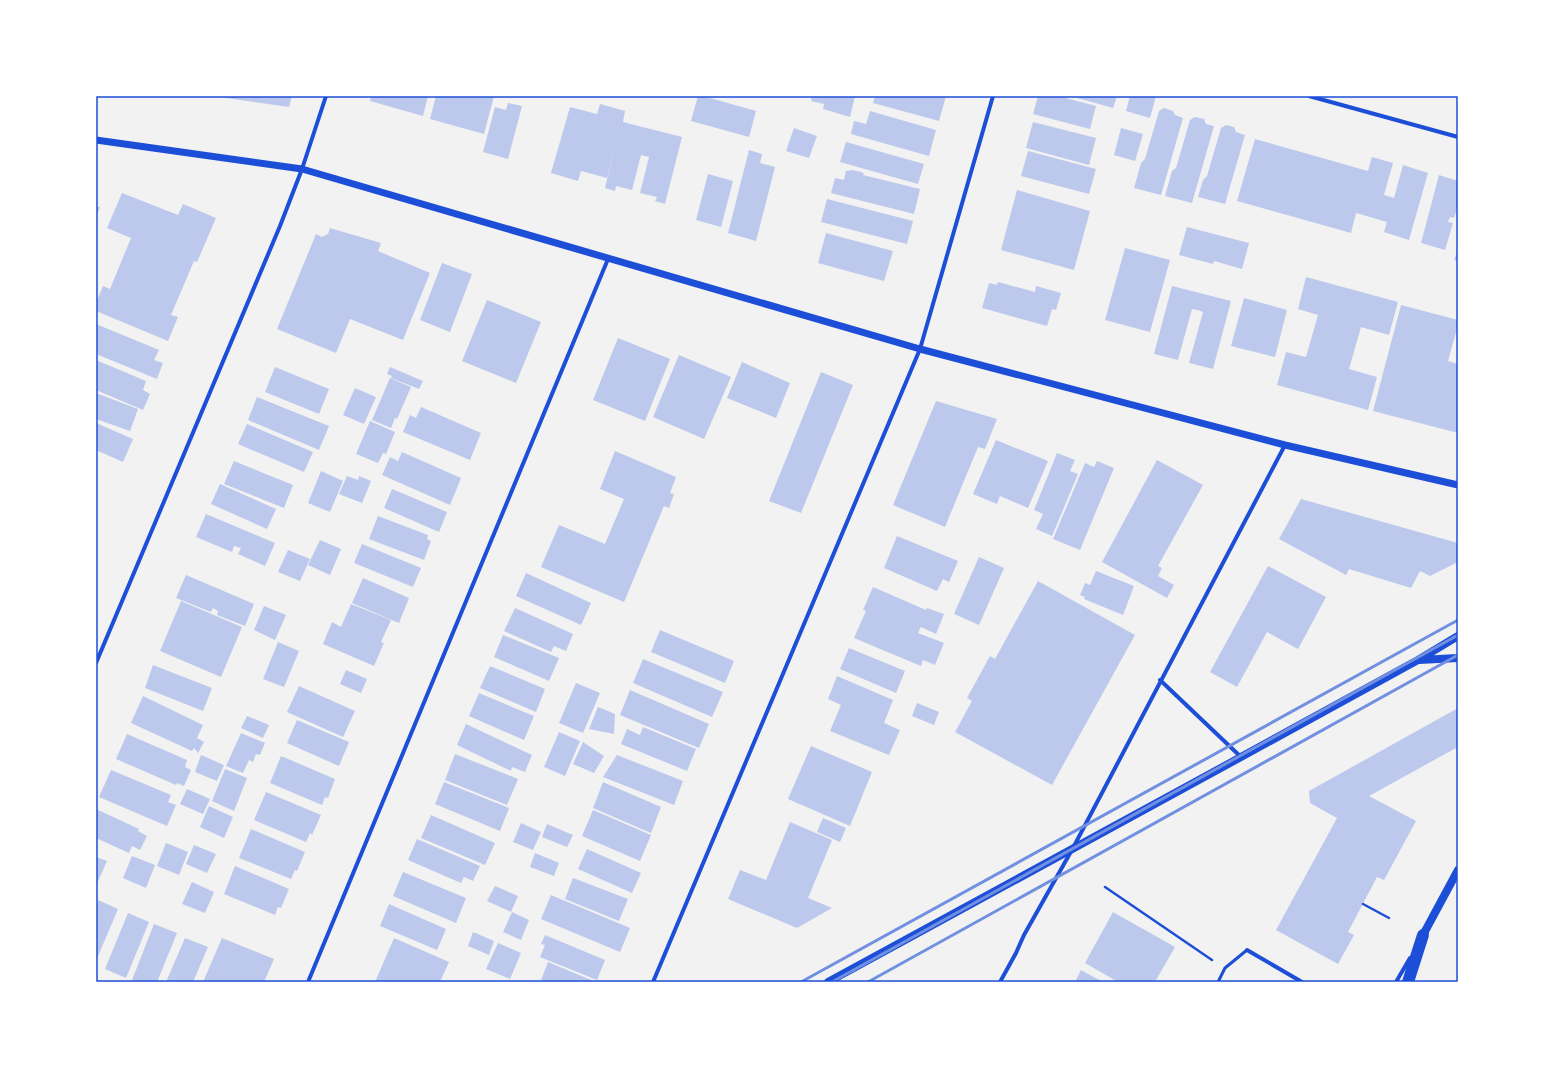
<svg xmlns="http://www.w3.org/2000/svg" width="1554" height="1078" font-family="Barlow,sans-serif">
	<rect width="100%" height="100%" fill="#f2f2f2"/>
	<!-- building -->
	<path fill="#bdc9ec" d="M 212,96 L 292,96 L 289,107 Z
		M 371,96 L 428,96 L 423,116 L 370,101 Z
		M 436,96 L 494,96 L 484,134 L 430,119 Z
		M 698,96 L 703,96 L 756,111 L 749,137 L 691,121 Z
		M 812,96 L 855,96 L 850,117 L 823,109 L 824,104 L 811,101 Z
		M 875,96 L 946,96 L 939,121 L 873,103 Z
		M 1038,96 L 1058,96 L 1096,106 L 1090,129 L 1033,114 Z
		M 1070,96 L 1117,96 L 1113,108 Z
		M 1130,96 L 1156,96 L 1150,118 L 1126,111 Z
		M 508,103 L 522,106 L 508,159 L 483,152 L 495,107 L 506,110 Z
		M 600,104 L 625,111 L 623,122 L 682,137 L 665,204 L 655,201 L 657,197 L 640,193 L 649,157 L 641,155 L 632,190 L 616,186 L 615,191 L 605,188 L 614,151 L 607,178 L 581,171 L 578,181 L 551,173 L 570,107 L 597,114 Z
		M 1164,108 L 1173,111 L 1175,115 L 1183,118 L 1161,195 L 1134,188 L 1141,163 L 1145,159 L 1159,111 Z
		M 870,111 L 936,130 L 929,156 L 851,134 L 854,121 L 866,124 Z
		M 1195,117 L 1204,119 L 1206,124 L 1214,126 L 1192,203 L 1165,196 L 1172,171 L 1176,168 L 1190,120 Z
		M 1033,122 L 1096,138 L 1089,165 L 1026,148 Z
		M 1226,125 L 1234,127 L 1236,132 L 1245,135 L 1225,204 L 1198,197 L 1203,180 L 1207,176 L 1221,128 Z
		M 794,128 L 817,136 L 809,158 L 786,151 Z
		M 1121,128 L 1143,134 L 1135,161 L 1114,155 Z
		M 1255,139 L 1368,171 L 1372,157 L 1393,163 L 1384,195 L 1394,198 L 1403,165 L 1428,173 L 1409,240 L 1384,232 L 1387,222 L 1356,213 L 1351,233 L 1237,201 Z
		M 846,142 L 924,164 L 918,184 L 840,162 Z
		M 749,150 L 762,154 L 760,163 L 775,167 L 756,241 L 728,233 Z
		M 1028,151 L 1096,169 L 1089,194 L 1021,176 Z
		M 853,170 L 861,172 L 864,173 L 863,175 L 920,189 L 914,214 L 831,193 L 835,178 L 844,180 L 846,171 Z
		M 708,174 L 733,181 L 721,227 L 696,220 Z
		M 1439,175 L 1458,181 L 1458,205 L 1454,218 L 1450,217 L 1448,222 L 1453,223 L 1445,250 L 1421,243 Z
		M 1017,190 L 1090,211 L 1074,270 L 1001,250 Z
		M 122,193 L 178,215 L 183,204 L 216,218 L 197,262 L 194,261 L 171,315 L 178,317 L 168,341 L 96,311 L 96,303 L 103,286 L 110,289 L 131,238 L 107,228 Z
		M 827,199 L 913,221 L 907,244 L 821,222 Z
		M 96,206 L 100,207 L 96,218 Z
		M 1187,227 L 1249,243 L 1242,269 L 1214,261 L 1213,264 L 1179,255 Z
		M 330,228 L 381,243 L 378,251 L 430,273 L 403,340 L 350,319 L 336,353 L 277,329 L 316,234 L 322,237 L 328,234 Z
		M 826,233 L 893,251 L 884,281 L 818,263 Z
		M 1125,248 L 1170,260 L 1150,332 L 1105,320 Z
		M 1458,249 L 1458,261 L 1454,260 Z
		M 442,263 L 472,274 L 450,332 L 420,320 Z
		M 1306,277 L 1398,302 L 1389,335 L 1361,327 L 1349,369 L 1377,377 L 1368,410 L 1277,385 L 1286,352 L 1306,357 L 1318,315 L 1298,309 Z
		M 998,282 L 1035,292 L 1036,286 L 1061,293 L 1056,310 L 1052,309 L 1047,326 L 982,308 L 989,283 L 997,285 Z
		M 1172,286 L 1231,301 L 1213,369 L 1189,363 L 1203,312 L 1198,310 L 1192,309 L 1178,360 L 1154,354 Z
		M 1244,298 L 1287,310 L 1275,357 L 1231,346 Z
		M 487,300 L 541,322 L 516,383 L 462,361 Z
		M 1401,305 L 1458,320 L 1458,325 L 1448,361 L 1458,364 L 1458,433 L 1373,411 Z
		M 96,324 L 159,350 L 154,360 L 163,363 L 157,379 L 96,354 Z
		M 618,338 L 670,359 L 645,421 L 593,400 Z
		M 679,355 L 731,377 L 704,439 L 653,417 Z
		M 96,360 L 146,381 L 143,390 L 150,394 L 143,410 L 96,390 Z
		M 742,362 L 790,383 L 776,418 L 727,398 Z
		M 275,367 L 329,389 L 319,414 L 265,392 Z
		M 390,367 L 423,381 L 419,389 L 391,378 L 392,376 L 387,374 Z
		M 821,372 L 853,385 L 801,513 L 769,501 Z
		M 390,378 L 411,387 L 397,419 L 395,418 L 391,428 L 372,420 Z
		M 355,388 L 376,397 L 364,424 L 343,415 Z
		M 96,393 L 138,409 L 130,431 L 96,419 Z
		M 257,397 L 329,426 L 319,450 L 248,420 Z
		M 936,401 L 997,419 L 985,449 L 978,447 L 945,527 L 893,505 Z
		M 421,407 L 481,433 L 470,460 L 403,432 L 410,415 L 416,418 Z
		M 370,421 L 395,432 L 386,454 L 383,453 L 378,463 L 356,454 Z
		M 96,423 L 133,439 L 123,462 L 96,450 Z
		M 247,424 L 313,452 L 304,472 L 238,444 Z
		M 996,440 L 1048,461 L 1028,508 L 1000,496 L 997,504 L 973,494 Z
		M 615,451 L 676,477 L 670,493 L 674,494 L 669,508 L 664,506 L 624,602 L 541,567 L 559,525 L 605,544 L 624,499 L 600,489 Z
		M 402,452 L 461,478 L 450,505 L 382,475 L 390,457 L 398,461 Z
		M 1057,453 L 1075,460 L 1070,471 L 1078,474 L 1052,536 L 1036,529 L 1043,514 L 1034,510 Z
		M 1157,460 L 1203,485 L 1158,566 L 1162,568 L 1158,576 L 1174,585 L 1167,598 L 1102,562 Z
		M 234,461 L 293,485 L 284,508 L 224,484 Z
		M 1097,461 L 1114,468 L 1080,550 L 1053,539 L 1085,463 L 1094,467 Z
		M 321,471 L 343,481 L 330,512 L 308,503 Z
		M 347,476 L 358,480 L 359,476 L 371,481 L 362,503 L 339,494 Z
		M 220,484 L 276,509 L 267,529 L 211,504 Z
		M 392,489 L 447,512 L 439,532 L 384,508 Z
		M 1301,499 L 1458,543 L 1458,562 L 1430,576 L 1420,571 L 1411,588 L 1349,569 L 1346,575 L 1279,539 Z
		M 206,514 L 275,543 L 265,566 L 238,554 L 241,548 L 234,546 L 232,552 L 196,537 Z
		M 378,516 L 428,535 L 427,539 L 431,541 L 424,560 L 369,539 Z
		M 897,536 L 958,561 L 949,582 L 943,579 L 937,591 L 884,568 Z
		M 320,540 L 341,549 L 330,575 L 308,565 Z
		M 362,544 L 421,568 L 413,587 L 354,563 Z
		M 288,550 L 310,559 L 300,581 L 278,572 Z
		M 979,557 L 1004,568 L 979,625 L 954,614 Z
		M 1268,566 L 1326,597 L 1298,649 L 1267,632 L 1237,687 L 1210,672 Z
		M 1096,571 L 1134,586 L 1123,615 L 1084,599 L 1085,597 L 1080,595 L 1085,583 L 1090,585 Z
		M 526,573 L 591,603 L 581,625 L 516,596 Z
		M 186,575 L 254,604 L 245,626 L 217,615 L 218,611 L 213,608 L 211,612 L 176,598 Z
		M 363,578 L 409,598 L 399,623 L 352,603 Z
		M 1038,581 L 1135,635 L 1052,785 L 955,732 L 972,701 L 967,698 L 990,656 L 995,659 Z
		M 873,587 L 926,610 L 927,608 L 944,614 L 936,634 L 921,627 L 918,633 L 944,643 L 935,665 L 923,660 L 921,666 L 854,638 L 866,611 L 863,610 Z
		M 181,601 L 242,627 L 221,677 L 160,651 Z
		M 351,604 L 391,620 L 381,642 L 384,643 L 374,666 L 323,644 L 332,622 L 341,627 Z
		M 264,606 L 286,615 L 275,640 L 254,630 Z
		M 515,608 L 573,634 L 566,651 L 554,646 L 551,652 L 504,631 Z
		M 660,630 L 734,661 L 725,683 L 651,652 Z
		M 503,635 L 559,658 L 549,681 L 494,657 Z
		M 278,642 L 299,651 L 284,687 L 263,679 Z
		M 849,648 L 905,671 L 896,693 L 840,669 Z
		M 643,659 L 723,692 L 712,717 L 633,683 Z
		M 153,665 L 212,688 L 203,711 L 145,688 Z
		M 490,666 L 545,689 L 536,712 L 480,688 Z
		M 346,670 L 367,679 L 361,693 L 340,684 Z
		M 837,676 L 893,700 L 884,723 L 900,730 L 889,755 L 830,731 L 841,705 L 828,699 Z
		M 576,683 L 600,693 L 583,733 L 559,723 Z
		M 299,686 L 355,711 L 343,737 L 287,712 Z
		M 630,690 L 709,724 L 699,748 L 620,715 Z
		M 479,693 L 534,716 L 524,740 L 469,716 Z
		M 143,696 L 203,725 L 197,738 L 204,742 L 198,753 L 194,748 L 192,751 L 131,723 Z
		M 917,703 L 939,712 L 934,725 L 912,716 Z
		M 598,707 L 615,714 L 614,734 L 589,729 Z
		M 1458,708 L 1458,744 L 1456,748 L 1369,796 L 1416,821 L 1384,880 L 1377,877 L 1348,932 L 1354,935 L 1338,964 L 1276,930 L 1337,818 L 1310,803 L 1309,791 Z
		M 247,716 L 269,725 L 263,738 L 241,728 Z
		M 297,720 L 349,742 L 339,766 L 287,743 Z
		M 466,724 L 532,755 L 525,772 L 512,767 L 511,771 L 457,745 Z
		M 643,727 L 696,749 L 687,771 L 621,744 L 627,729 L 640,735 Z
		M 559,732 L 580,741 L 565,776 L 544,767 Z
		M 241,733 L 265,743 L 260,755 L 256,754 L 253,762 L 249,760 L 243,773 L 226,766 Z
		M 127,734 L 187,760 L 185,767 L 191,770 L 184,786 L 177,783 L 176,785 L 116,759 Z
		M 583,742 L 604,756 L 594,773 L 573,764 Z
		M 811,746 L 872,772 L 850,826 L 788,799 Z
		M 455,754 L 518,779 L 507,805 L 445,780 Z
		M 201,755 L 224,765 L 217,781 L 195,772 Z
		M 617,755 L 683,781 L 674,805 L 603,777 Z
		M 281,756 L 335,779 L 328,798 L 325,797 L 322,805 L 270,783 Z
		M 225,769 L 247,778 L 234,811 L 212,801 Z
		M 111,770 L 171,795 L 168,802 L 176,805 L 167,826 L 99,797 Z
		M 444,782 L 509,808 L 500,831 L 435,804 Z
		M 603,782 L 661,807 L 651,833 L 593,808 Z
		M 187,789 L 210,799 L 203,814 L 180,804 Z
		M 266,792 L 321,815 L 312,835 L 310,833 L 306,842 L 254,820 Z
		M 209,806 L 233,817 L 224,838 L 200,827 Z
		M 96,809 L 139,829 L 138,831 L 147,836 L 140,850 L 132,846 L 129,853 L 96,838 Z
		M 593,810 L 651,835 L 640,861 L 582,836 Z
		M 431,815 L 495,843 L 485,865 L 421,838 Z
		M 823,818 L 846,828 L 840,842 L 817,832 Z
		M 790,822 L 832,840 L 808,898 L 832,908 L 797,928 L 728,899 L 740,870 L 766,880 Z
		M 521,823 L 541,832 L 533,850 L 513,842 Z
		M 547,824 L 573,835 L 567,847 L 542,837 Z
		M 251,829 L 305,852 L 297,871 L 295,870 L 291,879 L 239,858 Z
		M 417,839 L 480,866 L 473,881 L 464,877 L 461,883 L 408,860 Z
		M 166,843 L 188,852 L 179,875 L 157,866 Z
		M 194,845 L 216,854 L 207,873 L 186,864 Z
		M 587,849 L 641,873 L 632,893 L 578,869 Z
		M 535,853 L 559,863 L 554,876 L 530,867 Z
		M 132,856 L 155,865 L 146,888 L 123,878 Z
		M 96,857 L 107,861 L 96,886 Z
		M 235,866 L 289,889 L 281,908 L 278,907 L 275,915 L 224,894 Z
		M 403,872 L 466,898 L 456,923 L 393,896 Z
		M 573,878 L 628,899 L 619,921 L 565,899 Z
		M 192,882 L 214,892 L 205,913 L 182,904 Z
		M 495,886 L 518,896 L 511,912 L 487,901 Z
		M 551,895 L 630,928 L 620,952 L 541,919 Z
		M 98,900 L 118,909 L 96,961 L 96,906 Z
		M 389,904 L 446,929 L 437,950 L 380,926 Z
		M 512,912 L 529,920 L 521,940 L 503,932 Z
		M 1113,912 L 1175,947 L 1155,982 L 1118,982 L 1085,963 Z
		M 128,913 L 149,922 L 126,978 L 105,969 Z
		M 154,924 L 177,933 L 157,982 L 136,982 L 132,980 Z
		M 473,932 L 494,941 L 489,955 L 468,946 Z
		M 545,935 L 605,960 L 597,980 L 540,957 L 545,945 L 541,944 Z
		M 185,938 L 208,947 L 193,982 L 166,982 Z
		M 222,938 L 274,959 L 264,982 L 203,982 Z
		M 394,938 L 449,962 L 440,982 L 375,982 Z
		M 498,943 L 521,953 L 510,979 L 486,969 Z
		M 548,962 L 596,982 L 545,982 L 541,980 Z
		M 1081,970 L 1103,982 L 1075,982 Z"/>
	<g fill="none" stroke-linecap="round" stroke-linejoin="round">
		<!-- path -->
		<path stroke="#1d4ed8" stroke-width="2.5" d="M 1105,887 L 1212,960
			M 1363,904 L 1389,918"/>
		<!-- service -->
		<path stroke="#1d4ed8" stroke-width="3" d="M 1218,982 L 1225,968 L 1247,950"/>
		<!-- minor -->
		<path stroke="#1d4ed8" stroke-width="4" d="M 1309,96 L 1458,137
			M 96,663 L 280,226 L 302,169 L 326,96
			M 1160,680 L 1241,757
			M 1247,950 L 1302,982
			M 308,982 L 608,259
			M 653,982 L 920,349 L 993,96
			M 1000,982 L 1016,953 L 1024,935 L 1073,848 L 1285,445
			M 1396,982 L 1410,958"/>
		<!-- tertiary -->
		<path stroke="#1d4ed8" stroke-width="7" d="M 96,140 L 302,169 L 920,349 L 1285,445 L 1458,485"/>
		<!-- secondary -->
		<path stroke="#1d4ed8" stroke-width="8" d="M 1419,660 L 1458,658
			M 1423,935 L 1458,870
			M 828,982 L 1241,757 L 1418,660 L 1458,636"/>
		<!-- motorway -->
		<path stroke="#1d4ed8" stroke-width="12" d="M 1408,982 L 1423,935"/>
		<!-- rail -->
		<path stroke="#7290e2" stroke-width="3" d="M 801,982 L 1458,620
			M 832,982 L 1458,635
			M 868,982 L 1458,655"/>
	</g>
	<!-- border -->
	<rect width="1554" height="1078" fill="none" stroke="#ffffff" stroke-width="194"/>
	<rect x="97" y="97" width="1360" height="884" fill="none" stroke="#1d4ed8" stroke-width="1.5"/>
</svg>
